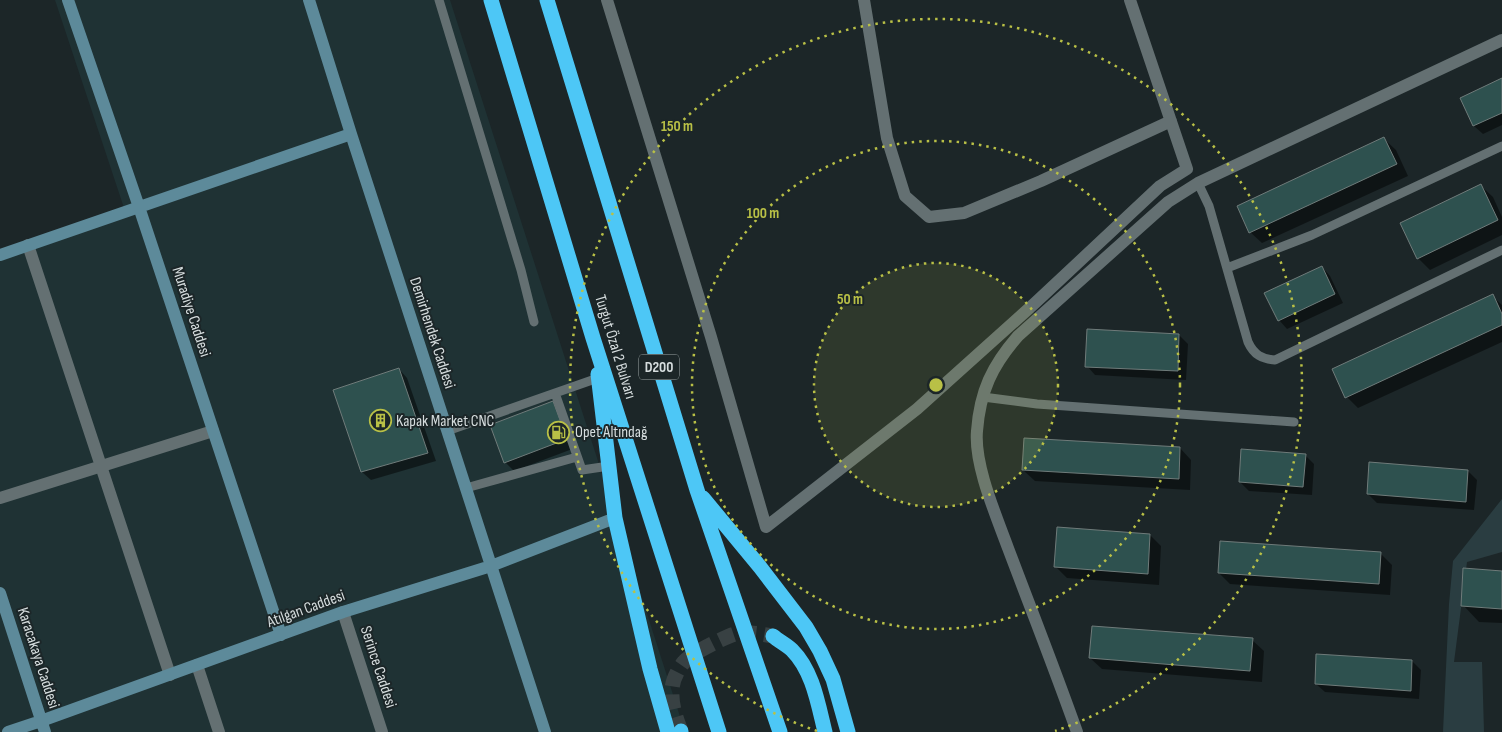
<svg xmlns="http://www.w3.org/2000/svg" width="1502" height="732" font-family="'Sofia Sans Condensed',sans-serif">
	<rect width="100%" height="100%" fill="#1c2628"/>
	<!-- built -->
	<path fill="#1f3234" d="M 55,0 L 450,0 L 685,732 L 0,732 L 0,256 L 125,211 Z"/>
	<!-- green -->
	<path fill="#2a3d41" d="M 1502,499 L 1502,552 L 1467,562 L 1454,662 L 1482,662 L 1484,732 L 1443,732 L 1449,604 L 1453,561 Z"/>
	<!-- shadow -->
	<path fill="#0007" d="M 1502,79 L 1502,125 L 1483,134 L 1474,126 L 1461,98 Z
		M 1384,139 L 1396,150 L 1408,176 L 1262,243 L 1250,232 Z
		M 1481,186 L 1493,197 L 1502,217 L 1502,235 L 1430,270 L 1418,258 Z
		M 1322,267 L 1330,276 L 1343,303 L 1287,329 L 1279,320 Z
		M 1492,296 L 1502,305 L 1502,342 L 1358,408 L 1347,397 Z
		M 1179,335 L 1188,344 L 1186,380 L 1095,375 L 1087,366 Z
		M 399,369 L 407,378 L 436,461 L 371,480 L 362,472 Z
		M 553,403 L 561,411 L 575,448 L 514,471 L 505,462 Z
		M 1180,448 L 1191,460 L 1190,490 L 1035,481 L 1023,470 Z
		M 1305,455 L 1314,464 L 1312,495 L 1249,491 L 1240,482 Z
		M 1468,471 L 1477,480 L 1474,510 L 1377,503 L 1368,494 Z
		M 1150,535 L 1161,546 L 1159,585 L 1067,578 L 1056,567 Z
		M 1381,554 L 1392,565 L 1390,595 L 1230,584 L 1219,573 Z
		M 1502,572 L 1502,623 L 1479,622 L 1463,605 Z
		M 1252,640 L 1264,651 L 1262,682 L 1102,669 L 1090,658 Z
		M 1412,661 L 1421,670 L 1419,699 L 1325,692 L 1316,684 Z"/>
	<!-- building -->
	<path fill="#2e514f" stroke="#6f7b7a" d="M 1502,78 L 1502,113 L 1473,126 L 1460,98 Z
		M 1384,137 L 1397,164 L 1249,233 L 1237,206 Z
		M 1481,184 L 1498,220 L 1417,259 L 1400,223 Z
		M 1322,266 L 1335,294 L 1278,321 L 1264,293 Z
		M 1493,294 L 1502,314 L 1502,325 L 1345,398 L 1332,369 Z
		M 1087,329 L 1179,334 L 1178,371 L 1085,367 Z
		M 399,368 L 428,453 L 361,472 L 333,390 Z
		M 553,401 L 567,439 L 504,463 L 490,425 Z
		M 1024,438 L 1180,447 L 1179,479 L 1022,470 Z
		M 1241,449 L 1306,454 L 1303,487 L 1239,482 Z
		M 1369,462 L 1468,470 L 1466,502 L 1367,494 Z
		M 1057,527 L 1150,534 L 1148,574 L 1054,567 Z
		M 1220,541 L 1381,552 L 1379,584 L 1218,573 Z
		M 1463,568 L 1502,571 L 1502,609 L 1461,606 Z
		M 1092,626 L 1253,638 L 1250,671 L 1089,658 Z
		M 1316,654 L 1412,660 L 1411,691 L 1315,684 Z"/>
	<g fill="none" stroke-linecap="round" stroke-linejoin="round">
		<!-- highway-tunnel -->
		<path stroke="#384143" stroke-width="15" stroke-dasharray="15 8" stroke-linecap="butt" d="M 681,731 C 676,718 671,704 672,690 C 672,681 678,669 684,662 C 690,654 725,637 735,634 C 746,631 761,634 773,636"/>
		<!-- lane -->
		<path stroke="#647072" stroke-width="9" d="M 439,0 L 521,270 L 534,322
			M 1198,183 L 1209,206 L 1248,342 C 1254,355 1262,359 1275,360 L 1502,250
			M 1227,268 L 1312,235 L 1502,146
			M 555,393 L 582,470 L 609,466
			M 983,397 L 1037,404 L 1294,422
			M 447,431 L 598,378
			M 466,488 L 577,457"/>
		<!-- street -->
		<path stroke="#647072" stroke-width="12" d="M 607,0 L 711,337 L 766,527 L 917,409 L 1035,303 L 1160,186 L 1187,169 L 1130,0
			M 864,0 L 887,138 L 905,196 L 929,217 L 964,213 L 1041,181 L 1171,121
			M 28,245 L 170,675
			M 0,498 L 213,431
			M 343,612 L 382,732
			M 197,665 L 219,732
			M 1077,732 C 1055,670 1031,609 1008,548 C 996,515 974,465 977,431 C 980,391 992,366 1018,336 L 1168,202 L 1198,183 L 1502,40"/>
		<!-- secondary -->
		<path stroke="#5d8a9a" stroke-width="12" d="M 68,0 L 139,207 L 281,635
			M 309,0 L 351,134 L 545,732
			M 0,255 L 351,134
			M 0,593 L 45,732
			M 8,732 L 41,721 L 343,612 L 491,566 L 615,518"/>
		<!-- highway -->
		<path stroke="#4dc7f6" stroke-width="15" d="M 491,0 L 593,338 L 719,732
			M 547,0 L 697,490 L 780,732
			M 598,374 L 615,518 L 650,669 L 668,732
			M 703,498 L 760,567 L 806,627 L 820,651 L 833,679 L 848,732
			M 773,636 C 779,641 787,645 792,650 C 813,671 818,704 825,732
			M 681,731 L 681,732"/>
	</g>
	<!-- distance rings -->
	<circle cx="936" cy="385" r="122" fill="#b9c046" fill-opacity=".12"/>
	<g fill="none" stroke="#b9c046" stroke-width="2.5" stroke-dasharray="2.5 5">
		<circle cx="936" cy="385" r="122"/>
		<circle cx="936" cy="385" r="244"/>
		<path d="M817 731A366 366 0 1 1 1055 731"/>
	</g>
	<!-- icons -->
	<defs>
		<symbol id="building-ring" viewBox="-11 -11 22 22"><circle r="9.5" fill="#1c2628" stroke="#b9c046" stroke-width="1.5"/><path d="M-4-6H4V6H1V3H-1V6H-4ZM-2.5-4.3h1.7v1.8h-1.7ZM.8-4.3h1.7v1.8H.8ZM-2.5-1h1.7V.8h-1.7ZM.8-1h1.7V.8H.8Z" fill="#b9c046"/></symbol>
		<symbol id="fuel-ring" viewBox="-11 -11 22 22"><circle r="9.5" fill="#1c2628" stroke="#b9c046" stroke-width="1.5"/><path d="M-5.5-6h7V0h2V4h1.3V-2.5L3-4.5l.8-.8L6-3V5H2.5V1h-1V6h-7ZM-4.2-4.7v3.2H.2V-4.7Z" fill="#b9c046"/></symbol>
	</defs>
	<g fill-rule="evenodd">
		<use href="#building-ring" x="368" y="408" width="25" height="25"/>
		<use href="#fuel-ring" x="546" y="420" width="25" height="25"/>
	</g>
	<g text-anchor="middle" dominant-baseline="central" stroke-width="4" stroke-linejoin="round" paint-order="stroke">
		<!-- shield labels -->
		<rect fill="#1c2628" stroke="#9ea6a7" stroke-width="1" x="639" y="354.5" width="40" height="25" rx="4"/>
		<g font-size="15" font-weight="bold" fill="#d6ddde">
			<text x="659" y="367">D200</text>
		</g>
		<!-- street labels -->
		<g font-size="16" fill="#d6ddde" stroke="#1c2628">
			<text transform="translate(191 312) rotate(72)">Muradiye Caddesi</text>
			<text transform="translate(432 333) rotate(72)">Demirhendek Caddesi</text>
			<text transform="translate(615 347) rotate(73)">Turgut Özal 2 Bulvarı</text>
			<text transform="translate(306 609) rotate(-20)">Atılgan Caddesi</text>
			<text transform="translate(38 658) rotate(72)">Karacakaya Caddesi</text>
			<text transform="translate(378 667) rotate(72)">Serince Caddesi</text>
		</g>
		<!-- poi labels -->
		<g font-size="16" fill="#d6ddde" stroke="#1c2628" text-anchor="start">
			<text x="396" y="421">Kapak Market CNC</text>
			<text x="575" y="432">Opet Altındağ</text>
		</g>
	</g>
	<circle cx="936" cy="385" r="8" fill="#b9c046" stroke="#1c2628" stroke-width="2.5"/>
	<g font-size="15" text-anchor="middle" font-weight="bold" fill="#b9c046" stroke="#1c2628" stroke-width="4" stroke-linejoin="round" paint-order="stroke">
		<text x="677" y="131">150 m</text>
		<text x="763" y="218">100 m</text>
		<text x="850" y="304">50 m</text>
	</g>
</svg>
